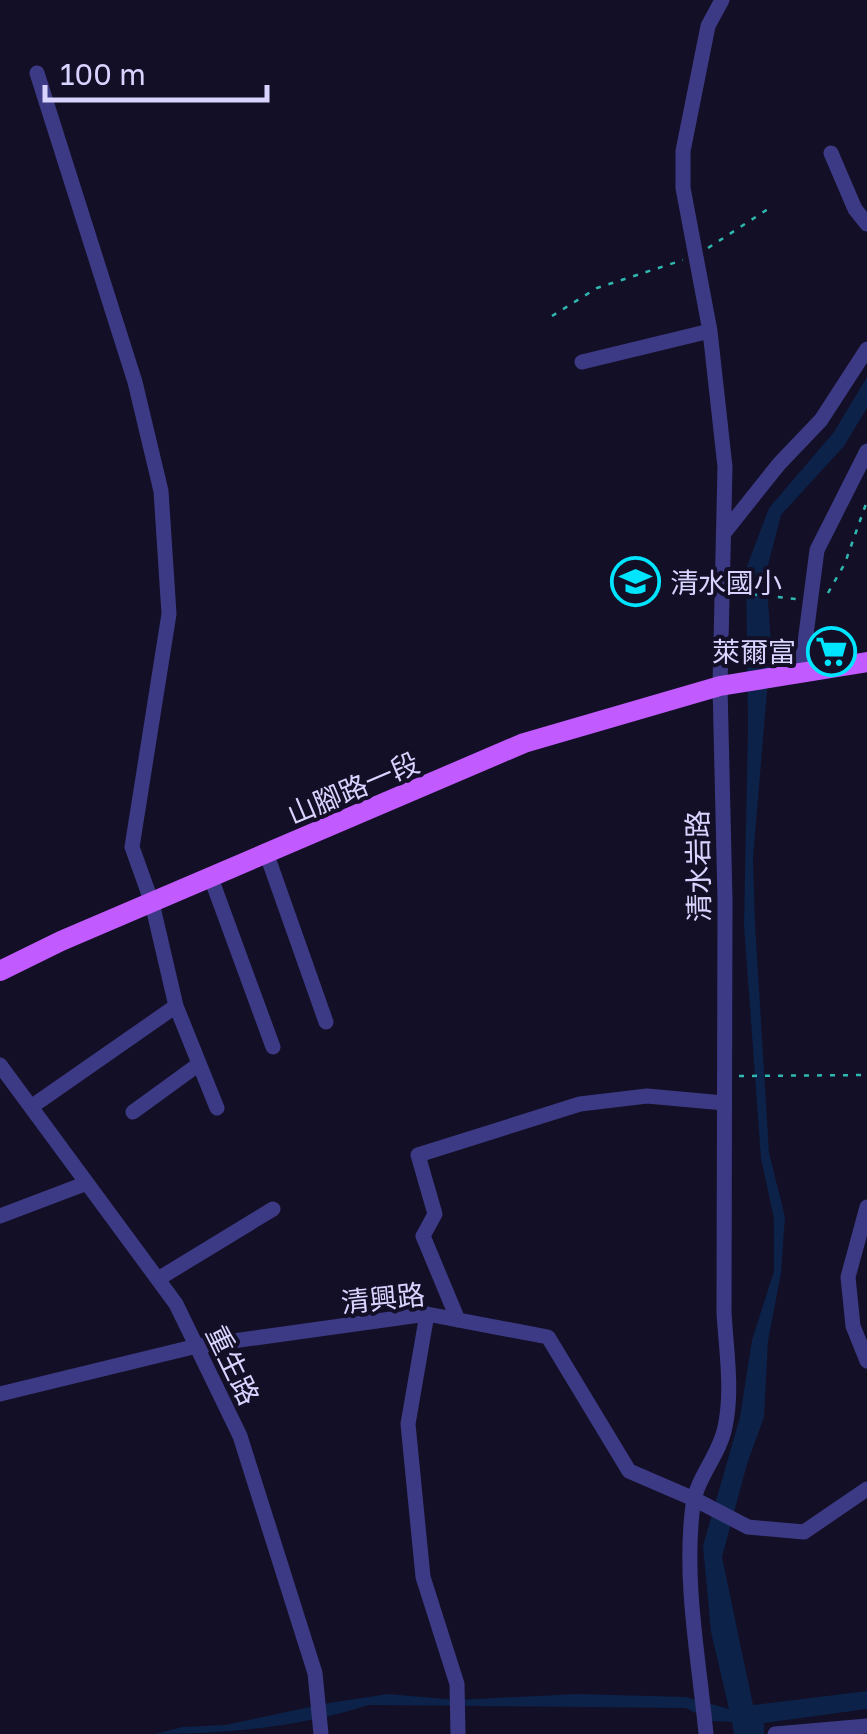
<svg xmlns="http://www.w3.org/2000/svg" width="867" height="1734" font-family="'Golos Text','Noto Sans TC',sans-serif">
	<rect width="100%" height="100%" fill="#130f26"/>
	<!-- water -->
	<path fill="#0c2248" d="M 867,377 L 867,408 L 844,446 L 781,515 L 766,573 L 771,643 L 753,859 L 755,924 L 769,1153 L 785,1217 L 781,1273 L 768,1341 L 764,1417 L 747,1464 L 722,1557 L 753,1705 L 867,1691 L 867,1709 L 764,1723 L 764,1734 L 734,1734 L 732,1722 L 711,1721 L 686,1708 L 369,1705 C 299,1727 228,1734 155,1734 L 183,1727 L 225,1725 L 329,1703 L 388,1694 L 457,1700 L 577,1694 L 686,1697 L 729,1709 L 711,1632 L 703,1546 L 740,1417 L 752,1340 L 774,1271 L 774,1219 L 761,1158 L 744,925 L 748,728 L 746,569 L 769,508 L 834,432 Z"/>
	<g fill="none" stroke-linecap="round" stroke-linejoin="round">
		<!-- path -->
		<path stroke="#2fb8b0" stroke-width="2.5" stroke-dasharray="5 8" stroke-linecap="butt" d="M 708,248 L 768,209
			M 552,316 L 597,288 L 683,260
			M 739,593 L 796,599
			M 828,593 L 845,563 L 867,501
			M 739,1076 L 867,1075"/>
		<!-- minor -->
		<path stroke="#3d3a85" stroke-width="15" d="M 37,73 L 135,382 L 161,491 L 169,614 L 132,847 L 152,903 L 176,1006 L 217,1108
			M 831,153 L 855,209 L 867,224
			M 582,362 L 710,331
			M 724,533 L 779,464 L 821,420 L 867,349
			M 801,673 L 817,550 L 867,451
			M 267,855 L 326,1022
			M 211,878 L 273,1047
			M 0,1065 L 176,1304 L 240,1436 L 315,1673 L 321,1734
			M 31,1107 L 176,1006
			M 133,1112 L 199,1064
			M 867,1207 L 848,1277 L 853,1326 L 867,1361
			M 0,1216 L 87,1183
			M 158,1279 L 273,1209
			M 427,1314 L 408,1424 L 423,1577 L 457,1684 L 458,1734
			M 458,1320 L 423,1236 L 435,1214 L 418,1155 L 580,1104 L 647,1096 L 724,1103
			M 0,1394 L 197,1346 L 427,1314 L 548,1337 L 629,1471 L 694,1499 L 748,1527 L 804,1532 L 867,1489
			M 706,1734 C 699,1659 683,1580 693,1505 C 697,1477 720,1454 725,1427 C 733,1390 726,1349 724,1312 L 725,900 L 720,686 L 725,467 L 710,331 L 683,188 L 683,151 L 708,26 L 722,0
			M 775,1734 L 867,1726"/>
		<!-- major -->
		<path stroke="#c25bff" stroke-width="20" d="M 0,971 L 61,941 L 524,743 L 720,686 L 867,662"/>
	</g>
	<!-- icons -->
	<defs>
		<symbol id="school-ring" viewBox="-11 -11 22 22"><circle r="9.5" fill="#130f26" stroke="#00e5ff" stroke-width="1.5"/><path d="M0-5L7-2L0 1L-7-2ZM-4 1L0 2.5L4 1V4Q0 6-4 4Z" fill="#00e5ff"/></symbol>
		<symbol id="supermarket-ring" viewBox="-11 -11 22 22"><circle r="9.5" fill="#130f26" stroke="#00e5ff" stroke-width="1.5"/><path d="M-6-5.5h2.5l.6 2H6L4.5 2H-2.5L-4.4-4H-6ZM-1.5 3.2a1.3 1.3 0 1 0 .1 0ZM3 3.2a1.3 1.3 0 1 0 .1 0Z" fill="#00e5ff"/></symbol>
	</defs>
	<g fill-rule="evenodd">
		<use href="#school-ring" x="608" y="554" width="55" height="55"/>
		<use href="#supermarket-ring" x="804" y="624" width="55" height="55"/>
	</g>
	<g text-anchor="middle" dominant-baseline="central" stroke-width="8" stroke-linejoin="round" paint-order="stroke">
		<!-- poi labels -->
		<g font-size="28" fill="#d9d4ff" stroke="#130f26" text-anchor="start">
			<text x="670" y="582">清水國小</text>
			<text x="796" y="651" text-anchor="end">萊爾富</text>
		</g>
		<!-- street labels -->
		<g font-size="28" fill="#d9d4ff" stroke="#130f26">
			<text transform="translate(353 788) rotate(-23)">山腳路一段</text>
			<text transform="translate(698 866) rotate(-91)">清水岩路</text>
			<text transform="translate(383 1298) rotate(-6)">清興路</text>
			<text transform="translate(233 1365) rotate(64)">重生路</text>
		</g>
	</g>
	<!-- scale -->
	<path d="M45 85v15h222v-15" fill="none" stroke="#d9d4ff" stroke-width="5"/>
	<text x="60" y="85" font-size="30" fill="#d9d4ff" stroke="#130f26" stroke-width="8" paint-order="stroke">100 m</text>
</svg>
